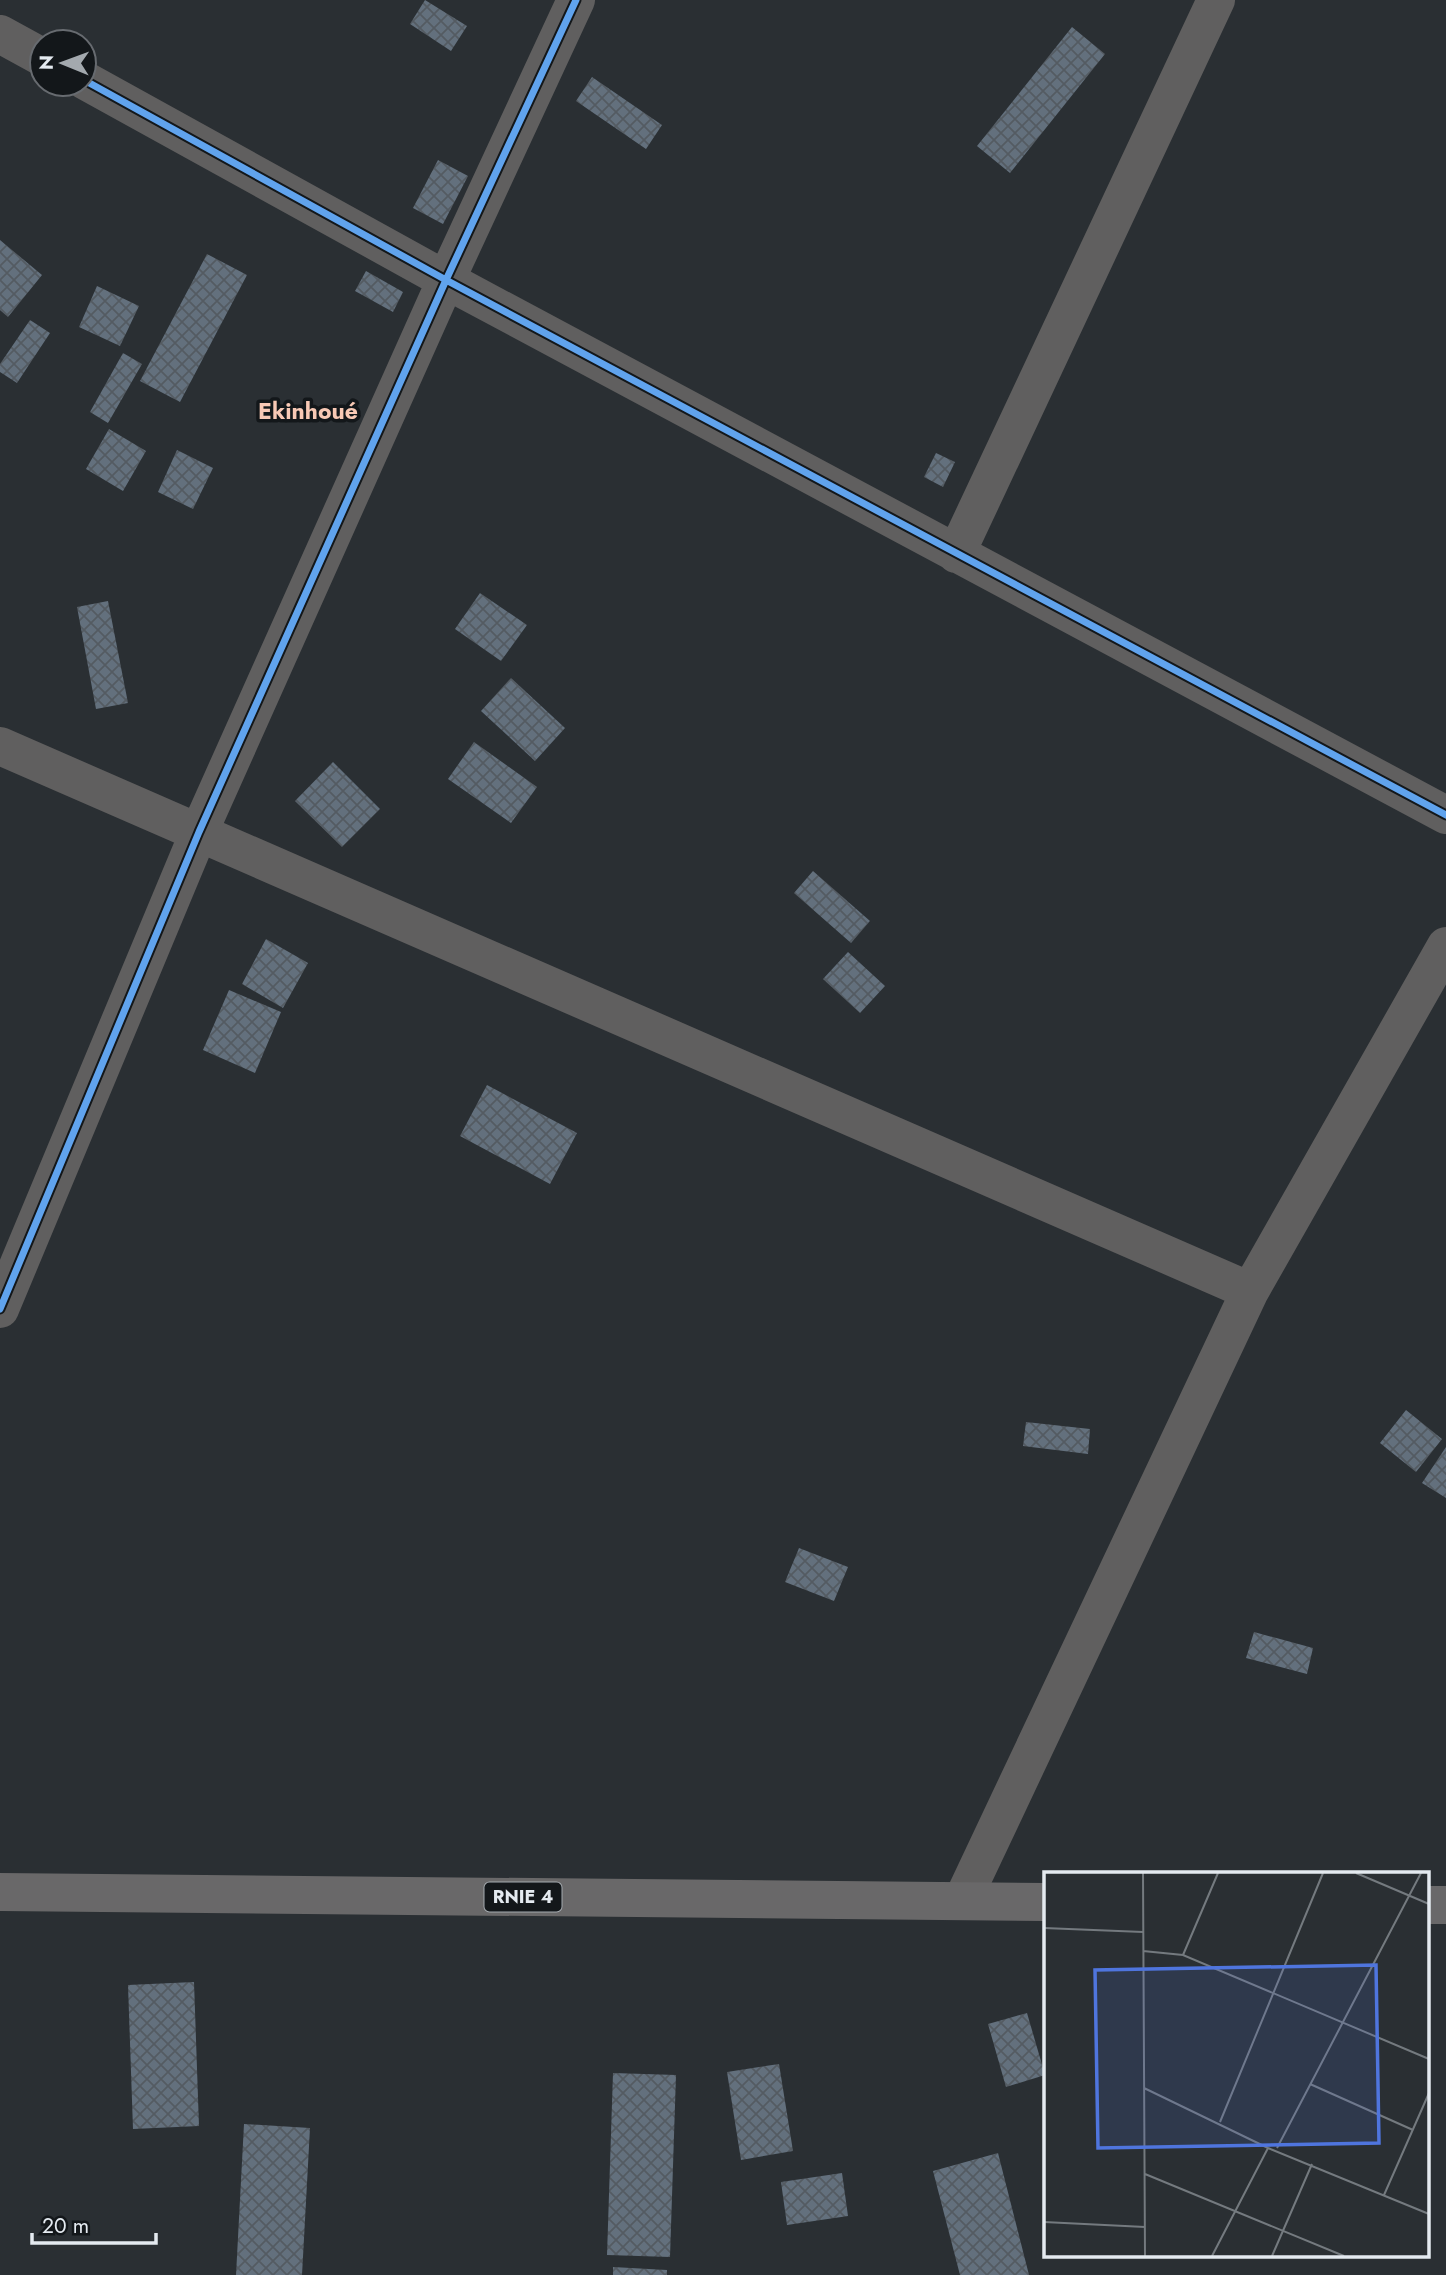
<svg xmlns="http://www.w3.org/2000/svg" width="1446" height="2275" font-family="Jost,sans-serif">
	<defs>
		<pattern id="building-cross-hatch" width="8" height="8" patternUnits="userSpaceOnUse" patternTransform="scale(1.75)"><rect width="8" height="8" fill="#63707d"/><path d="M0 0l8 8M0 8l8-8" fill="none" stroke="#545b62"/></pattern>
	</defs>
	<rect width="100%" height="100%" fill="#2a2f33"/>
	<!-- building -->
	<path fill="url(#building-cross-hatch)" d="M 425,0 L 467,26 L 451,51 L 410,24 Z
		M 1072,27 L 1105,54 L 1010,173 L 977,146 Z
		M 592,77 L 662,125 L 646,149 L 576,101 Z
		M 438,160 L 468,176 L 443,224 L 413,208 Z
		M 0,240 L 42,275 L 8,317 L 0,310 Z
		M 207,254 L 247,275 L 180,402 L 140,381 Z
		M 366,271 L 403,292 L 393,312 L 355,291 Z
		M 97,286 L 139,306 L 120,346 L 79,327 Z
		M 30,320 L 50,333 L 17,383 L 0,372 L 0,364 Z
		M 123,353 L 142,364 L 108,423 L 90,412 Z
		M 109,429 L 146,451 L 123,491 L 86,469 Z
		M 177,450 L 213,468 L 193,509 L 158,492 Z
		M 936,453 L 955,462 L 943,487 L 924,477 Z
		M 480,593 L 527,625 L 501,661 L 455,629 Z
		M 108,601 L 128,703 L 96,709 L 77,607 Z
		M 511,678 L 565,728 L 535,761 L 481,711 Z
		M 474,742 L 537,787 L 511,823 L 448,779 Z
		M 333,762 L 380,809 L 342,847 L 295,801 Z
		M 813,871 L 870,921 L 851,943 L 794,893 Z
		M 266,939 L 308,963 L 283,1008 L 242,984 Z
		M 848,952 L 885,986 L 860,1013 L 823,979 Z
		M 229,990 L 281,1012 L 255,1073 L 203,1050 Z
		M 487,1085 L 577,1133 L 550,1184 L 460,1136 Z
		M 1406,1410 L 1442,1439 L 1416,1472 L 1380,1443 Z
		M 1026,1422 L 1090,1429 L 1088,1454 L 1023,1446 Z
		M 1446,1447 L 1446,1498 L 1422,1483 Z
		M 799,1548 L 848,1567 L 834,1601 L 785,1582 Z
		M 1254,1632 L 1313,1648 L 1307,1674 L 1246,1658 Z
		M 194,1982 L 199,2126 L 133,2129 L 128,1985 Z
		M 1027,2013 L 1045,2075 L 1006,2087 L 988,2024 Z
		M 779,2064 L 793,2151 L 741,2160 L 727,2072 Z
		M 613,2073 L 676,2075 L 670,2257 L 607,2255 Z
		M 244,2124 L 310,2128 L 302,2275 L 236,2275 Z
		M 998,2153 L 1029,2275 L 960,2275 L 933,2171 Z
		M 842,2173 L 848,2216 L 787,2225 L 781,2182 Z
		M 613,2267 L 667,2270 L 667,2275 L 613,2275 Z"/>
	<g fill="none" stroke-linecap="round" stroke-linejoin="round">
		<!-- minor -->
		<path stroke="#605f5f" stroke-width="38" d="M 0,34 L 42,57
			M 84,80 L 446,280 L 1446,815
			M 956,554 L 1216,0
			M 0,746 L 1250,1291
			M 0,1309 L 199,832 L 446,280 L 576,0
			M 962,1901 L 1250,1291 L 1446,946"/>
		<!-- major -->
		<path stroke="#696869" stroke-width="38" d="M 0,1892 L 1045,1902
			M 1427,1905 L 1446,1905"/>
		<defs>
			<path id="cycleway" d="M 84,80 L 446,280 L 1446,815
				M 0,1309 L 199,832 L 446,280 L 576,0"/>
		</defs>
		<!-- cycleway casing -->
		<use href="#cycleway" stroke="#13171a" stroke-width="11"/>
		<!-- cycleway -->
		<use href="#cycleway" stroke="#60a3ed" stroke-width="7"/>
	</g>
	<g text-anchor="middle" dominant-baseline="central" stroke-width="7" stroke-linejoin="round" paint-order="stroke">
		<!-- shield labels -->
		<rect fill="#13171a" stroke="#a5abb0" stroke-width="2" x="484.5" y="1882.5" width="77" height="29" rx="5"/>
		<g font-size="18" font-weight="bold" fill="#e4eaf0">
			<text x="523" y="1897">RNIE 4</text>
		</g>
		<!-- quarter labels -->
		<g font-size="23" font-weight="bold" fill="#f8c9b5" stroke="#13171a">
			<text x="308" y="411">Ekinhoué</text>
		</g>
	</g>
	<!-- overview -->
	<g transform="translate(1044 1872)">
		<rect width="385" height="385" fill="#2a2f33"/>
		<path fill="none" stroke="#747a7f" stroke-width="2" d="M 99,1 L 101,384M 312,1 L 385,32M 0,56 L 99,60M 99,79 L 139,83 L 385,187M 139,83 L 174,1M 266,212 L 369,258M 100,216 L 224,276 L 385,342M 176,250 L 279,1M 233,276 L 377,1M 101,302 L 300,384M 340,323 L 385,221M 0,350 L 101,355M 168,384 L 224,276M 228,384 L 268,292"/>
		<path fill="#4f75de" fill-opacity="0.15" stroke="#4f75de" stroke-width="3.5" d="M 332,93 L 335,271 L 54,276 L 51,98 Z"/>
		<rect width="385" height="385" fill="none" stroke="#e4eaf0" stroke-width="3.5"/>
	</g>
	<!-- north arrow -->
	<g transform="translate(63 63) rotate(271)"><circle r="33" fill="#13171a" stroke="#676b70" stroke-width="2"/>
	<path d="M0-5L12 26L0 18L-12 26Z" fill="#a3a9ae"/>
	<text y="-10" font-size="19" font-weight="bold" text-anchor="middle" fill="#e4eaf0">N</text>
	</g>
	<!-- scale -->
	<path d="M32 2233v10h124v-10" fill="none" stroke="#e4eaf0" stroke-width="3.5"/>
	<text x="42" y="2233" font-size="21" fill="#e4eaf0" stroke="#13171a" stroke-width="5" paint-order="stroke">20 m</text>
</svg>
